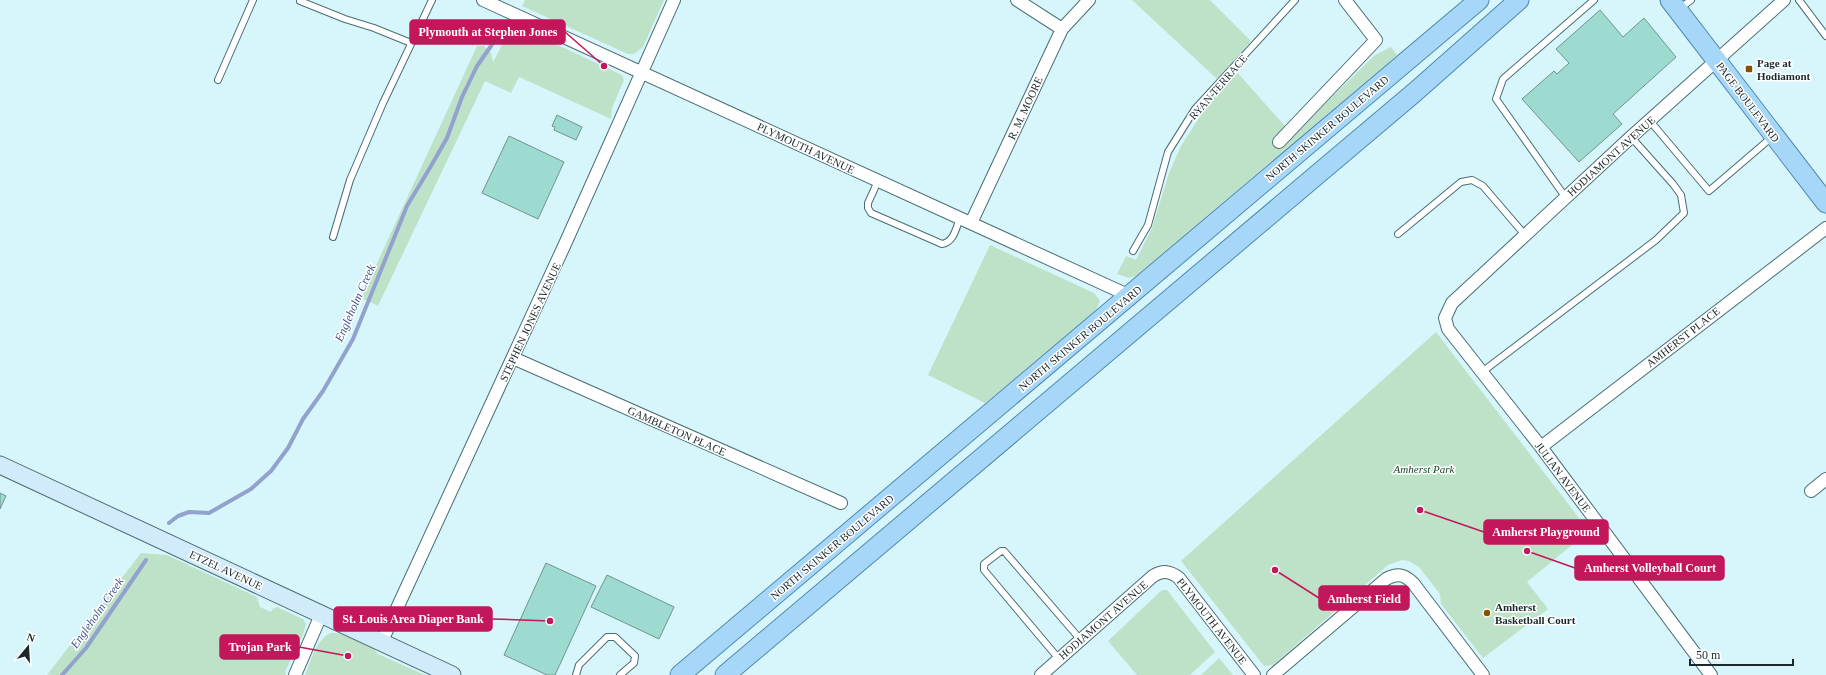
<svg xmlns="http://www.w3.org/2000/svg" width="1826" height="675" font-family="Georgia,serif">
	<rect width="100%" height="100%" fill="#d7f6fc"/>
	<!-- green -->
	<path fill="#bee2c7" d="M 525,0 L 664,0 L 643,47 L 634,54 L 628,54 L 522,6 Z
		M 1132,0 L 1210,0 L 1251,41 L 1217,79 Z
		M 513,24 L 622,75 L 624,80 L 612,108 L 611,119 L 519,77 L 511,93 L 485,81 L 378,306 L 361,298 L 477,46 L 484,46 L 491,53 L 493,62 Z
		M 1391,47 L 1397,55 L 1136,276 L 1129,278 L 1117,274 L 1126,256 L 1136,260 L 1152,228 L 1169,173 L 1181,146 L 1206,107 L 1236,71 L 1293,135 L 1375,55 Z
		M 990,245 L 1094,293 L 1100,301 L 1096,310 L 1089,318 L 985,403 L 928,375 Z
		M 1436,332 L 1589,531 L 1527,582 L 1548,609 L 1483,658 L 1441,604 L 1440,594 L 1419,567 L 1409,561 L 1402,560 L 1388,565 L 1273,665 L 1264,666 L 1181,561 Z
		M 141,553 L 167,555 L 257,597 L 260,607 L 271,612 L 272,609 L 277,607 L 303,619 L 306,624 L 303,635 L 285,672 L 286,675 L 47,675 Z
		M 1162,590 L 1167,590 L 1215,652 L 1190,675 L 1137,675 L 1108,641 Z
		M 331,633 C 343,632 372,643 378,654 L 425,675 L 305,675 C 311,661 316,639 331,633 Z
		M 1219,658 L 1233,675 L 1201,675 Z"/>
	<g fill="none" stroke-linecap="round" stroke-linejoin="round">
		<!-- stream -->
		<path stroke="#92a2cd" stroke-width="4" d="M 169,523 L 178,516 L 189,512 L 209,513 L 251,489 L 271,471 L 288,448 L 303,419 L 323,391 L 353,339 L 407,206 L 431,166 L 447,138 L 462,97 L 477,66 L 491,46 L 499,32
			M 62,675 L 86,648 L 146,560"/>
	</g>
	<!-- building -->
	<path fill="#9ddacf" stroke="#70948d" d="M 1600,10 L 1623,37 L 1644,18 L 1676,57 L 1613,114 L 1622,124 L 1579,162 L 1522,99 L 1554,71 L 1557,74 L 1569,63 L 1556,49 Z
		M 557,115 L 582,127 L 576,140 L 554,130 L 555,127 L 552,126 Z
		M 509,136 L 564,162 L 538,219 L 482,193 Z
		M 0,493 L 6,496 L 0,509 Z
		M 546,563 L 596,586 L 555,675 L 547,675 L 504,655 Z
		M 607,575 L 674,607 L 659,639 L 591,607 Z"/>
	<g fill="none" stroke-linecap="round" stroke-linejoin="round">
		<defs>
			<path id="lane" d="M 1799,0 L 1826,36
				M 300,1 L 345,19 L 374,28 L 411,43
				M 1679,9 L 1691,0
				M 218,80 L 253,0
				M 1650,121 L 1709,191 L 1772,137
				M 878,181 L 868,203 L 868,208 L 871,213 L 942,244 C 954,242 956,228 960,218
				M 1566,198 L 1496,99 L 1503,79 L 1594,0
				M 1398,234 L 1461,182 L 1472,180 L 1483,186 L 1525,235
				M 333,237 L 350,180 L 383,103 L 432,0
				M 1133,251 L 1148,225 L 1168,152 L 1195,109 L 1295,0
				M 1482,372 L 1656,240 L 1684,213 L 1681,195 L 1673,184 L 1631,137
				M 1059,659 L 984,570 L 984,564 L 1001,551 L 1004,551 L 1080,639
				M 576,675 L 579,665 L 607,637 L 615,637 L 635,656 L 634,663 L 620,675"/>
			<path id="street" d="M 483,0 L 1130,296
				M 1017,0 L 1062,29
				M 1279,142 L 1376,40 L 1345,0
				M 971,223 L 1062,29 L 1089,0
				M 513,358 L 841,503
				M 1541,447 L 1826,228
				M 1811,491 L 1826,479
				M 381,643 L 565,244 L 674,0
				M 295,675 L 321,615
				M 1041,675 L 1153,576 C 1163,570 1170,571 1179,578 L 1254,675
				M 1273,675 L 1386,579 C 1397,573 1404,574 1413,583 L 1483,675
				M 1711,675 L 1541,447 L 1448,329 L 1445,318 L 1452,303 L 1631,137 L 1784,0"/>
			<path id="secondary" d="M 0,465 L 452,675"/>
			<path id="primary" d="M 1670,0 L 1826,203
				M 680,675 L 1479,0
				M 725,675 L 1415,92 L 1519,0"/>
		</defs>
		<!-- lane casing -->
		<use href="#lane" stroke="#496d73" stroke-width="8"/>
		<!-- street casing -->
		<use href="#street" stroke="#496d73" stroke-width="14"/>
		<!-- secondary casing -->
		<use href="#secondary" stroke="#496d73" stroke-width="19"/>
		<!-- primary casing -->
		<use href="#primary" stroke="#4e89ad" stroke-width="21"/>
		<!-- lane -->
		<use href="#lane" stroke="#fff" stroke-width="6"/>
		<!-- street -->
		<use href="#street" stroke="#fff" stroke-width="12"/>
		<!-- secondary -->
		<use href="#secondary" stroke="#d2ebfb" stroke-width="17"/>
		<!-- primary -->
		<use href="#primary" stroke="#a6d7f8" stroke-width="19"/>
	</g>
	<!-- markers -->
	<g fill="#885101" stroke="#fff" stroke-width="1.5">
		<rect x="1745" y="65" width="8" height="8" rx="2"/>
		<circle cx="1487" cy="613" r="4"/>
	</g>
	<g text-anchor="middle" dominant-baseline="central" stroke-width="3" stroke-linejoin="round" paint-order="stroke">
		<!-- poi labels -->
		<g font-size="11" font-weight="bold" fill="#19282b" stroke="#fff" text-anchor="start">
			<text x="1757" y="63">Page at<tspan x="1757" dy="13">Hodiamont</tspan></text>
			<text x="1495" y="607">Amherst<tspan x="1495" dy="13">Basketball Court</tspan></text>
		</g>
		<!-- street labels -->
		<g font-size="11" fill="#19282b" stroke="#fff">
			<text transform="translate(1218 87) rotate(-49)">RYAN TERRACE</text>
			<text transform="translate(1748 102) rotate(53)">PAGE BOULEVARD</text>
			<text transform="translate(1025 108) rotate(-65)">R. M. MOORE</text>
			<text transform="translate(1327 128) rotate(-40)">NORTH SKINKER BOULEVARD</text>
			<text transform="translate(806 148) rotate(25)">PLYMOUTH AVENUE</text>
			<text transform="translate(1611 156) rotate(-42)">HODIAMONT AVENUE</text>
			<text transform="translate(530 322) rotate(-65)">STEPHEN JONES AVENUE</text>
			<text transform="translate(1683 337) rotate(-38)">AMHERST PLACE</text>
			<text transform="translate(1080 338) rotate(-40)">NORTH SKINKER BOULEVARD</text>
			<text transform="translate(677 431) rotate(24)">GAMBLETON PLACE</text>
			<text transform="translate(1563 477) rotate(53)">JULIAN AVENUE</text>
			<text transform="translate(832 547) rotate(-40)">NORTH SKINKER BOULEVARD</text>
			<text transform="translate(226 570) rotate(25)">ETZEL AVENUE</text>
			<text transform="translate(1103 620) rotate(-41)">HODIAMONT AVENUE</text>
			<text transform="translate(1212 621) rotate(52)">PLYMOUTH AVENUE</text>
		</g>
		<!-- park labels -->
		<g font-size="11" font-style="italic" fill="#134526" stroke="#fff">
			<text x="1424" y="469">Amherst Park</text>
		</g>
		<!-- water labels -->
		<g font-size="12" font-style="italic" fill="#42548d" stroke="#fff">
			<text transform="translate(355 303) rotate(-66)">Engleholm Creek</text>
			<text transform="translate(97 613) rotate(-55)">Engleholm Creek</text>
		</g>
	</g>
	<!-- callouts -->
	<path fill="none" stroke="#c2185b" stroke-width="1.5" d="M604 66L565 32M1420 510L1484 532M1527 551L1575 568M1275 570L1319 598M550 621L492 619M348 656L299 647"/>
	<g fill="#c2185b" stroke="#fff" stroke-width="1.5">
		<circle cx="604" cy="66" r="4"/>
		<circle cx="1420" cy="510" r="4"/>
		<circle cx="1527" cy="551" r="4"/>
		<circle cx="1275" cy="570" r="4"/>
		<circle cx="550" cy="621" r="4"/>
		<circle cx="348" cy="656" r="4"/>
	</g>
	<g fill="#c2185b" stroke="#c2185b" stroke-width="1.5">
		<rect x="410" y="20" width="155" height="24" rx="4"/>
		<rect x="1484" y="520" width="124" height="24" rx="4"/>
		<rect x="1575" y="556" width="149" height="24" rx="4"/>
		<rect x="1319" y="586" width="90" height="24" rx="4"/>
		<rect x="334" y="607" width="158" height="24" rx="4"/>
		<rect x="220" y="635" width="79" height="24" rx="4"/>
	</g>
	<g font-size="12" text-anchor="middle" font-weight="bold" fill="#fff">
		<text x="488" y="36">Plymouth at Stephen Jones</text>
		<text x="1546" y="536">Amherst Playground</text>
		<text x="1650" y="572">Amherst Volleyball Court</text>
		<text x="1364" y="603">Amherst Field</text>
		<text x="413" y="623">St. Louis Area Diaper Bank</text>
		<text x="260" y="651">Trojan Park</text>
	</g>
	<!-- north arrow -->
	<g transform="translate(28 647) rotate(18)" stroke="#ffffff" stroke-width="3" paint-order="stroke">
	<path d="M0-3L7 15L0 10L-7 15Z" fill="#19282b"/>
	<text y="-6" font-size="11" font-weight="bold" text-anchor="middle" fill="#19282b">N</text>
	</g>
	<!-- scale -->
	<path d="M1690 659v6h103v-6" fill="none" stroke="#19282b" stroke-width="2"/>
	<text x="1696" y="659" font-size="12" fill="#19282b" stroke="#ffffff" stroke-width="3" paint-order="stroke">50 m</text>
</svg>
